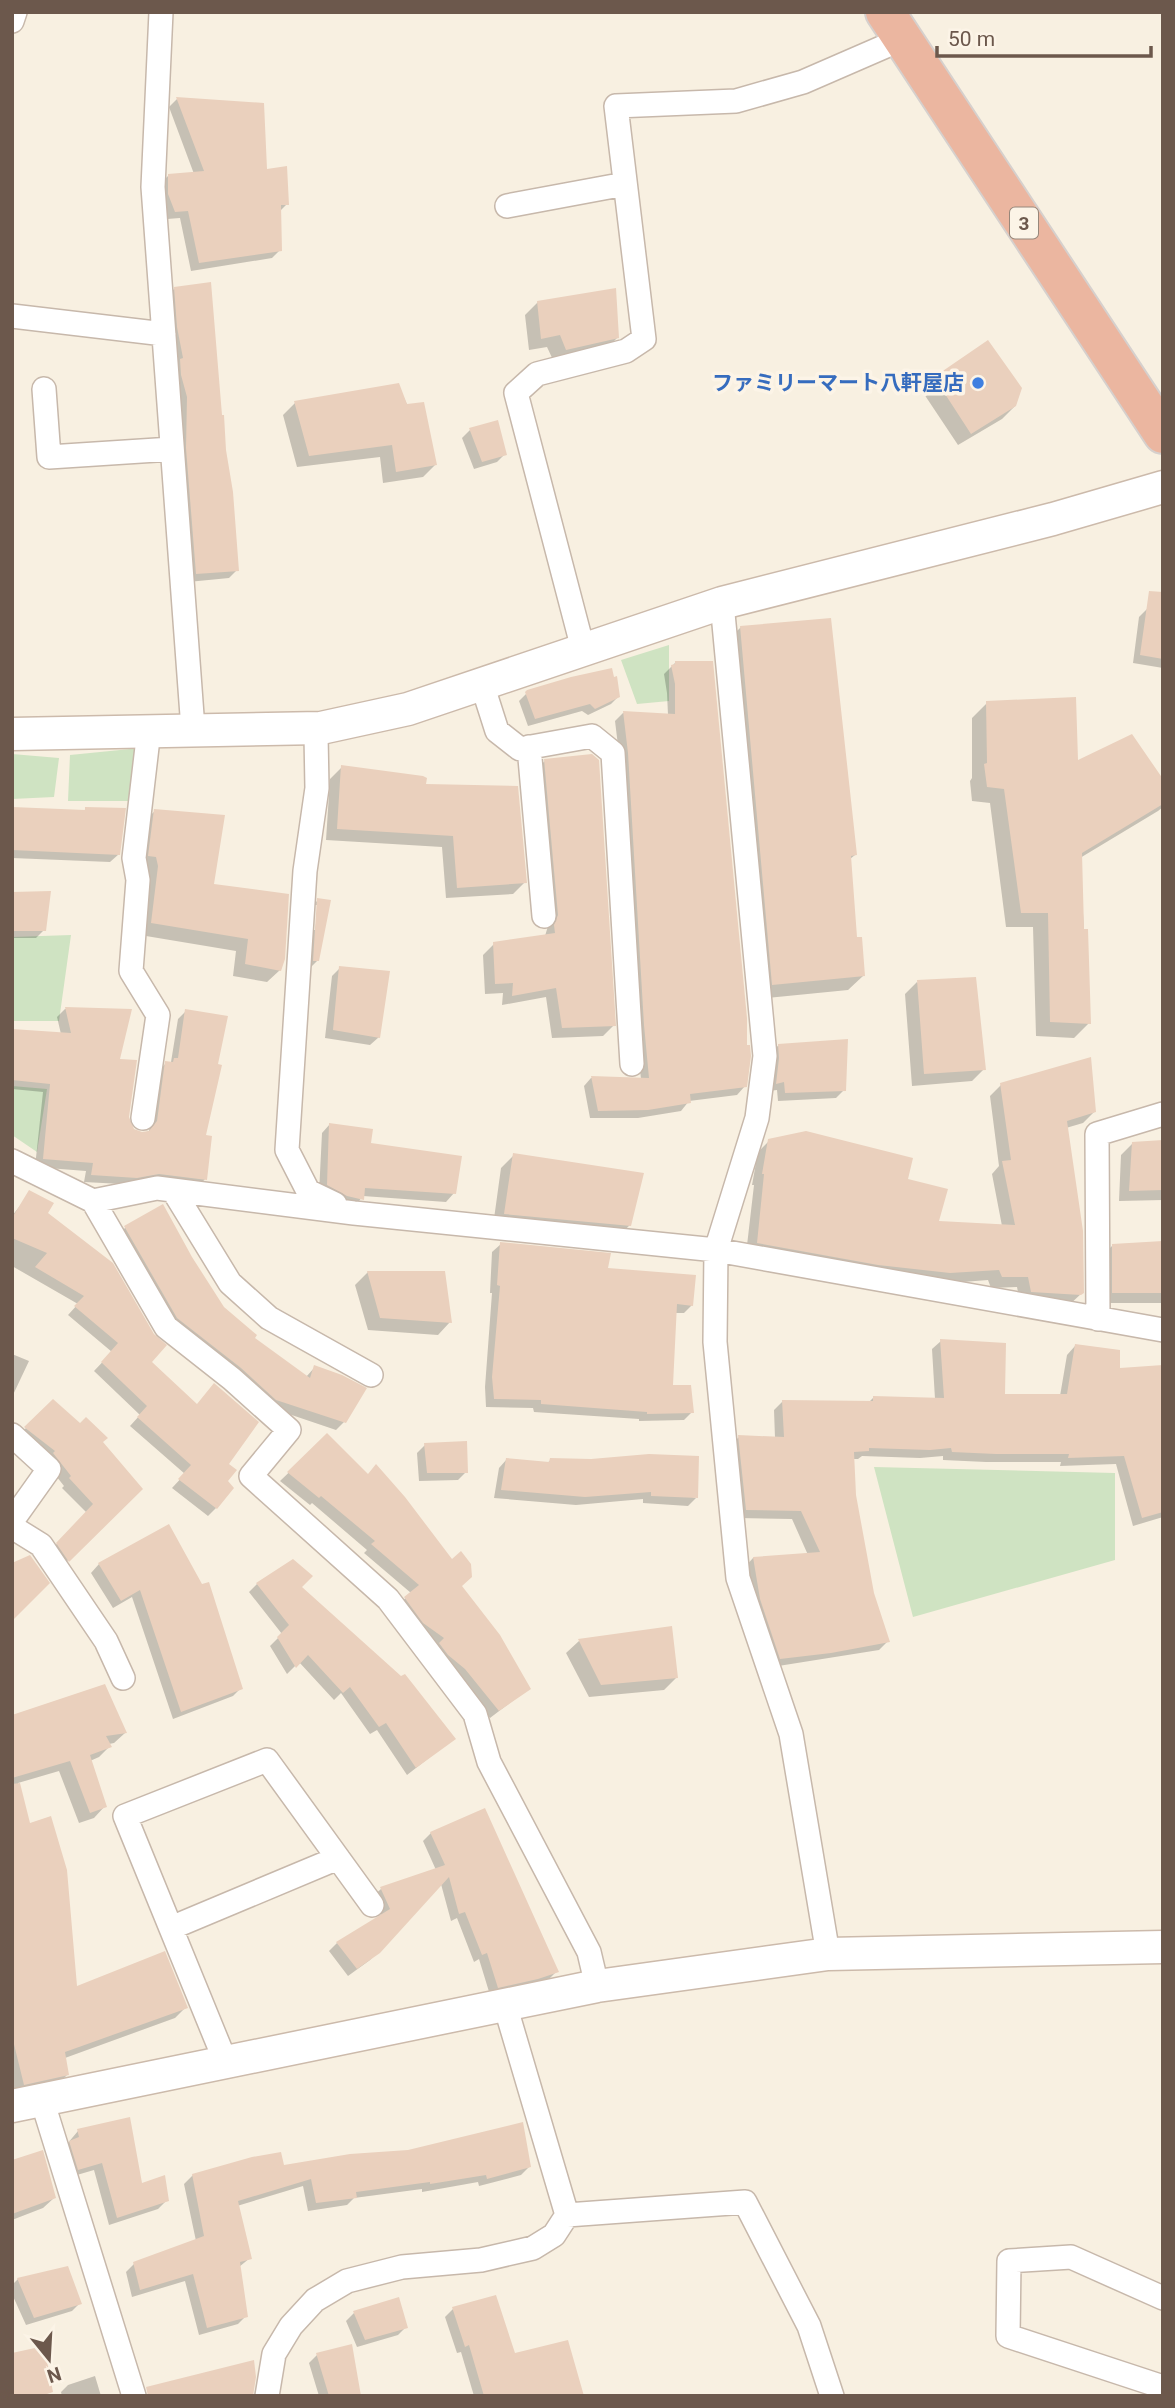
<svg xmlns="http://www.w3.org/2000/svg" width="1175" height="2408" font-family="Roboto,'Noto Sans JP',sans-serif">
	<rect width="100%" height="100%" fill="#f8f0e1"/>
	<!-- green -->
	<path fill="#cfe3c2" d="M 669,645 L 669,701 L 637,704 L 621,660 Z
		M 140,748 L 133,801 L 68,801 L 70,755 Z
		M 12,754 L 59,758 L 54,797 L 12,799 Z
		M 71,935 L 59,1021 L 12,1021 L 12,937 Z
		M 12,1086 L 47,1089 L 37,1152 L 12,1135 Z
		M 874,1467 L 1115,1473 L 1115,1560 L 913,1617 Z"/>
	<!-- shadow -->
	<path fill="#0003" fill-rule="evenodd" d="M 177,99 L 262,105 L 265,171 L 287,204 L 279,212 L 280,250 L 272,258 L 191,271 L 180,218 L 167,219 L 160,202 L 160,184 L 168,176 L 194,174 L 169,107 Z
		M 175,288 L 221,417 L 237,570 L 229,578 L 188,582 L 167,297 Z
		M 538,302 L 617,338 L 605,350 L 554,362 L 547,347 L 529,350 L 525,315 Z
		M 935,378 L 1015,406 L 1002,419 L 958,445 L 922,391 Z
		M 398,385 L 435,465 L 423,477 L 383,483 L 380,457 L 297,467 L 283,415 L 295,403 Z
		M 470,430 L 505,454 L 497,462 L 474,469 L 462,438 Z
		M 1147,609 L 1163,611 L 1163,668 L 1133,663 L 1139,617 Z
		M 741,627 L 855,855 L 850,859 L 856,938 L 863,976 L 848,990 L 758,999 L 726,642 Z
		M 675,663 L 745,1086 L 737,1095 L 689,1101 L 681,1111 L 638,1118 L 590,1118 L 584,1086 L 591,1078 L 641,1079 L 636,1034 L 620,762 L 615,721 L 623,713 L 668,715 L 667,693 L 664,674 Z
		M 526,694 L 619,696 L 611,704 L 588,715 L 582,711 L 528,726 L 519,701 Z
		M 987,703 L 1077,763 L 1163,782 L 1163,807 L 1158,811 L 1080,858 L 1089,1023 L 1074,1038 L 1036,1036 L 1033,927 L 1006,927 L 990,803 L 972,801 L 970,781 L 972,778 L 972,718 Z
		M 545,761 L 614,1025 L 603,1036 L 552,1038 L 546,997 L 502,1005 L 503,993 L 485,994 L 483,955 L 494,944 L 545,936 L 548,926 L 534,771 Z
		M 342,767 L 424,786 L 525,882 L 513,894 L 446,898 L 442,847 L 326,840 L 330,779 Z
		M 12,809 L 83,811 L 86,809 L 119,854 L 110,862 L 12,858 Z
		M 155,811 L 280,970 L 267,982 L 233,976 L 236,951 L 140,935 L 142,823 Z
		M 12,894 L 44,930 L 36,938 L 12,938 Z
		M 318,900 L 329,902 L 318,960 L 305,973 L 301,973 L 305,913 ZM 315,905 L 319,905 L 315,930 L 313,930 Z
		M 340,968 L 379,1037 L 370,1045 L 325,1038 L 332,976 Z
		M 917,982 L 984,1069 L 972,1081 L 912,1086 L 905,994 Z
		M 65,1009 L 129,1011 L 117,1060 L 127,1117 L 132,1130 L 141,1134 L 149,1131 L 158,1072 L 166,1063 L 171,1062 L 178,1019 L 186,1011 L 203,1137 L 205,1179 L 197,1188 L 84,1182 L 86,1171 L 35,1167 L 43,1092 L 12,1089 L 12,1031 L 61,1034 L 57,1017 Z
		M 779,1045 L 844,1090 L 836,1098 L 778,1101 L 777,1090 L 768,1091 L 770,1053 Z
		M 1001,1085 L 1094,1112 L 1083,1123 L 1066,1128 L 1082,1293 L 1068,1306 L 1020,1303 L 1017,1287 L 991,1288 L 988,1280 L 937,1284 L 746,1254 L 754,1185 L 752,1185 L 758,1152 L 769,1141 L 906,1180 L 937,1223 L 1002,1226 L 992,1174 L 999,1166 L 990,1096 Z
		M 330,1124 L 369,1145 L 454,1193 L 446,1202 L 363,1196 L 354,1207 L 319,1193 L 322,1133 Z
		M 1163,1142 L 1163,1200 L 1119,1201 L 1121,1155 L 1132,1144 Z
		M 514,1155 L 630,1225 L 617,1237 L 493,1226 L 501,1168 Z
		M 30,1193 L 150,1362 L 227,1464 L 216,1508 L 208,1516 L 172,1488 L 185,1474 L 130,1426 L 140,1415 L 94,1371 L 112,1352 L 68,1315 L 78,1304 L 12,1266 L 12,1216 Z
		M 163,1206 L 191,1258 L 223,1308 L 252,1338 L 306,1377 L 315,1367 L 344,1422 L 336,1430 L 268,1407 L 169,1326 L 117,1236 L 125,1228 Z
		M 1163,1243 L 1163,1303 L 1101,1303 L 1101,1257 L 1112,1246 Z
		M 501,1244 L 692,1305 L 684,1313 L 675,1313 L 671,1386 L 692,1412 L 684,1420 L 639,1421 L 639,1419 L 534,1412 L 533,1408 L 486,1407 L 485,1387 L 492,1293 L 490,1293 L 492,1252 Z
		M 368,1272 L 450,1322 L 438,1335 L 368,1330 L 355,1285 Z
		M 941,1341 L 1004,1396 L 1060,1396 L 1067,1355 L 1075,1346 L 1119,1370 L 1163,1366 L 1163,1517 L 1133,1526 L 1116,1464 L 1060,1466 L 1061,1462 L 986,1462 L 943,1460 L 943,1456 L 920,1458 L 862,1456 L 858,1459 L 853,1459 L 854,1496 L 872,1594 L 888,1641 L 879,1650 L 772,1667 L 745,1567 L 753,1558 L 808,1555 L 792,1519 L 738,1518 L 730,1446 L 739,1437 L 775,1438 L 774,1410 L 783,1401 L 868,1403 L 873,1398 L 935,1399 L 932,1349 Z
		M 12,1354 L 29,1361 L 12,1397 Z
		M 53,1401 L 101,1443 L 141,1489 L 60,1568 L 49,1552 L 87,1513 L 62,1488 L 64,1486 L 46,1463 L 18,1436 Z
		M 327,1436 L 460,1586 L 528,1689 L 490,1718 L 397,1606 L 411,1593 L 364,1553 L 367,1550 L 312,1503 L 310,1505 L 280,1481 Z
		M 425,1445 L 466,1472 L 458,1480 L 419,1481 L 417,1453 Z
		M 507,1459 L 547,1463 L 551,1460 L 696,1498 L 688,1506 L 643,1503 L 643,1499 L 576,1505 L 494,1498 L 499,1468 Z
		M 168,1527 L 241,1688 L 233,1696 L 173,1719 L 132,1597 L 113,1608 L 91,1573 L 99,1564 Z
		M 257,1584 L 299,1588 L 453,1739 L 407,1775 L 377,1730 L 370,1734 L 341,1693 L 334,1700 L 299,1662 L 287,1674 L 270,1646 L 282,1634 L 249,1592 Z
		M 671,1628 L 676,1678 L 664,1690 L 589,1697 L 566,1653 L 579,1641 Z
		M 12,1717 L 125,1733 L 114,1743 L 109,1744 L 110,1746 L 99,1757 L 90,1761 L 105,1806 L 94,1818 L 79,1823 L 59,1771 L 18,1783 L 75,1989 L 186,2007 L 175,2018 L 65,2058 L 67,2075 L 56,2086 L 12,2090 Z
		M 431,1833 L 556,1972 L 548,1980 L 528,1987 L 490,1995 L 479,1959 L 474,1962 L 457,1918 L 451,1921 L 441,1884 L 370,1960 L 348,1976 L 329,1951 L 337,1943 L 382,1916 L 372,1897 L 381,1889 L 436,1870 L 423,1841 Z
		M 78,2131 L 141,2185 L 167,2200 L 158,2209 L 109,2225 L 94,2170 L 70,2177 L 62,2150 Z
		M 12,2162 L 54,2198 L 43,2208 L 12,2220 Z
		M 282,2167 L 529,2167 L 521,2175 L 479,2186 L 478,2182 L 422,2192 L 422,2189 L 354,2198 L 347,2205 L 308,2211 L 303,2186 L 237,2206 L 250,2258 L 239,2267 L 246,2316 L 238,2324 L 199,2335 L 185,2281 L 132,2297 L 126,2272 L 134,2264 L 196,2241 L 184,2184 L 193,2175 Z
		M 18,2279 L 80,2303 L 72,2311 L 26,2325 L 12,2294 L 12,2285 Z
		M 453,2309 L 514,2356 L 582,2396 L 474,2396 L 461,2352 L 457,2353 L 445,2317 Z
		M 354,2313 L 406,2327 L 398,2335 L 357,2347 L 346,2321 Z
		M 317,2355 L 359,2395 L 365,2396 L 319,2396 L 309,2363 Z
		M 95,2376 L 101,2396 L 62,2396 L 61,2392 L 68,2385 Z"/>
	<!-- building -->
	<path fill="#ead0bd" d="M 176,97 L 264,103 L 267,169 L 287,166 L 289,205 L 281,205 L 282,251 L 199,263 L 188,211 L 175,212 L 168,194 L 168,174 L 204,171 Z
		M 211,282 L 222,415 L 224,415 L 226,450 L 233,492 L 239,571 L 196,574 L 186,448 L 187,397 L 181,375 L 180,359 L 183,358 L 177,327 L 174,287 Z
		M 616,288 L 619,338 L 566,350 L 560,335 L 541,339 L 537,301 Z
		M 988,340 L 1022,388 L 1016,406 L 971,434 L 934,377 Z
		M 399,383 L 407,404 L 424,402 L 437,465 L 396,472 L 392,445 L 309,456 L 294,401 Z
		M 498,420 L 507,455 L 482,462 L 469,428 Z
		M 1149,591 L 1163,592 L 1163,659 L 1140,655 Z
		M 831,618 L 857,855 L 851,856 L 857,937 L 862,937 L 865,976 L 772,985 L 740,626 Z
		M 675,661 L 713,661 L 747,1018 L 747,1045 L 750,1045 L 751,1056 L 747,1087 L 690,1094 L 691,1103 L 648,1110 L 598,1111 L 591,1076 L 649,1078 L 644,1025 L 628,753 L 623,711 L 675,714 L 675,684 L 671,665 L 675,664 Z
		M 612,668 L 614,677 L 617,676 L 620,697 L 595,709 L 590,704 L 535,719 L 525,692 L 527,690 L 571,677 Z
		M 1076,697 L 1078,760 L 1132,734 L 1163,779 L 1163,804 L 1082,853 L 1084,929 L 1088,929 L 1091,1024 L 1050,1022 L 1048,913 L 1021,913 L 1004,789 L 987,787 L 984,764 L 987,763 L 986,701 Z
		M 592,754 L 599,760 L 616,1026 L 562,1028 L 556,988 L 512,996 L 513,983 L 495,984 L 493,942 L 555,933 L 554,925 L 558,915 L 544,759 Z
		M 341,765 L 423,776 L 427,778 L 426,784 L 518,786 L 527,883 L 457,888 L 453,836 L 337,829 Z
		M 12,807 L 85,810 L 85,807 L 126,808 L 120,855 L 12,850 Z
		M 154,809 L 225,815 L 214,884 L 289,894 L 285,959 L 281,971 L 245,964 L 248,939 L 151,923 L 158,866 L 156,857 L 148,856 Z
		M 51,891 L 46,931 L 12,931 L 12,892 Z
		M 317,898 L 331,900 L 319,961 L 313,961 Z
		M 339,966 L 390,971 L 380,1038 L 333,1030 Z
		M 976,977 L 986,1070 L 924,1074 L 917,980 Z
		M 65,1007 L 132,1009 L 120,1059 L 137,1060 L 129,1117 L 134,1129 L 142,1132 L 149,1131 L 157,1121 L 165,1061 L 173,1062 L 174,1058 L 178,1058 L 185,1009 L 228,1016 L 218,1064 L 222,1065 L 206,1135 L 212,1136 L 207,1180 L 159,1174 L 137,1178 L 91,1175 L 93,1163 L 43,1159 L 50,1084 L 12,1080 L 12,1029 L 71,1033 Z
		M 848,1039 L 846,1091 L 785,1093 L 784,1082 L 776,1084 L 779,1058 L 778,1044 Z
		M 1091,1057 L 1096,1112 L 1067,1121 L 1083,1231 L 1084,1293 L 1081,1295 L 1031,1292 L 1028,1277 L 1002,1277 L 999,1270 L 950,1273 L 878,1265 L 757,1243 L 764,1174 L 762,1174 L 768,1139 L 806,1131 L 913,1158 L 908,1179 L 948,1189 L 939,1221 L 1015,1225 L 1002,1161 L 1011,1160 L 1000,1083 Z
		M 329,1123 L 373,1129 L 371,1143 L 462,1156 L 456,1194 L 365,1188 L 364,1200 L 347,1196 L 327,1185 Z
		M 1163,1140 L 1163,1190 L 1129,1191 L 1132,1142 Z
		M 513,1153 L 644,1173 L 631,1226 L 504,1214 Z
		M 29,1190 L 54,1203 L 48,1213 L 113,1263 L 154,1334 L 167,1345 L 152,1362 L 197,1404 L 214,1383 L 259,1422 L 229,1464 L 237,1470 L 228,1481 L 234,1488 L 217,1509 L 178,1479 L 191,1465 L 137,1417 L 147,1406 L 101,1362 L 118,1343 L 74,1306 L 84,1296 L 35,1267 L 47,1253 L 12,1238 L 12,1218 Z
		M 163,1204 L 192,1257 L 224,1307 L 257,1335 L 255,1338 L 310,1378 L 314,1365 L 342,1375 L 367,1388 L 346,1423 L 276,1400 L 241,1368 L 177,1318 L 124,1226 Z
		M 1163,1241 L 1163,1293 L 1112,1293 L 1112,1244 Z
		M 500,1242 L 611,1253 L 608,1268 L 696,1275 L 693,1306 L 677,1304 L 673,1385 L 691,1385 L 694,1413 L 647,1414 L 647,1412 L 541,1404 L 541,1400 L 494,1399 L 492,1377 L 500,1286 L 497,1285 Z
		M 367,1271 L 445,1271 L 452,1323 L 380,1318 Z
		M 940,1339 L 1006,1343 L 1005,1394 L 1067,1394 L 1075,1344 L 1120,1350 L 1120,1368 L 1163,1365 L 1163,1512 L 1142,1518 L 1124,1456 L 1068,1458 L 1069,1454 L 996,1454 L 952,1452 L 951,1448 L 930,1450 L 869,1448 L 869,1451 L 854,1452 L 856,1495 L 874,1593 L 890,1642 L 831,1653 L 780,1659 L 760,1599 L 753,1557 L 820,1552 L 801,1511 L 746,1510 L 738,1435 L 784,1437 L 782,1400 L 873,1401 L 873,1396 L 944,1398 Z
		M 53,1399 L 80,1423 L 86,1417 L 108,1438 L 103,1442 L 143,1489 L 69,1562 L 56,1543 L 93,1504 L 69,1478 L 71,1476 L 53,1453 L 55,1451 L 24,1427 Z
		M 327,1433 L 368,1474 L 376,1464 L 405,1497 L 452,1559 L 461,1551 L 471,1564 L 472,1577 L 462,1586 L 500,1635 L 531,1689 L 499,1711 L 465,1669 L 448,1655 L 439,1643 L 444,1638 L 423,1623 L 404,1597 L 419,1585 L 371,1544 L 375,1541 L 321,1496 L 319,1498 L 287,1472 Z
		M 467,1441 L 468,1473 L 427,1473 L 424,1443 Z
		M 649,1454 L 699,1456 L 698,1498 L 651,1496 L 651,1492 L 585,1497 L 501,1490 L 506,1458 L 549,1462 L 550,1458 L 591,1459 Z
		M 169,1524 L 202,1584 L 209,1582 L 243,1689 L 181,1712 L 140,1590 L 121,1601 L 98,1563 Z
		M 30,1555 L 50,1583 L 12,1621 L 12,1563 Z
		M 293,1559 L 313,1576 L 302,1587 L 401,1676 L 405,1674 L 456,1739 L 416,1768 L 386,1723 L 379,1727 L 350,1687 L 343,1693 L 308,1655 L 296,1668 L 277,1637 L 289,1625 L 256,1583 Z
		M 672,1626 L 678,1678 L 601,1685 L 578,1639 Z
		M 105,1684 L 127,1733 L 106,1736 L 112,1747 L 90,1755 L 107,1807 L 90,1813 L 70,1761 L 12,1778 L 12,1715 Z
		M 20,1783 L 30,1823 L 51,1816 L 67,1870 L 77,1986 L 165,1951 L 188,2008 L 65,2052 L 69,2075 L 24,2085 L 12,2036 L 12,1784 Z
		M 485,1808 L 559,1972 L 538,1979 L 498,1988 L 487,1953 L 482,1955 L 465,1912 L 459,1914 L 449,1877 L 380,1953 L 357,1969 L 336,1942 L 390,1909 L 380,1887 L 445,1865 L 430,1832 Z
		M 130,2117 L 142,2183 L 165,2175 L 169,2201 L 117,2218 L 102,2163 L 78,2170 L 69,2141 L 79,2137 L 77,2129 Z
		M 523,2122 L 531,2167 L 487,2179 L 486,2175 L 430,2184 L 430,2182 L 356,2192 L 357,2198 L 316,2203 L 311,2179 L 238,2201 L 252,2259 L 240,2262 L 248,2317 L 207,2328 L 193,2274 L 140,2290 L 133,2262 L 204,2236 L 192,2174 L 252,2157 L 281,2152 L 284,2165 L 350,2154 L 408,2150 Z
		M 43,2150 L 56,2198 L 12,2214 L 12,2160 Z
		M 68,2266 L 82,2304 L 34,2318 L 17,2278 Z
		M 496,2295 L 515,2353 L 568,2340 L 584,2396 L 484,2396 L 469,2345 L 465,2347 L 452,2307 Z
		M 399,2297 L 408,2328 L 365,2340 L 353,2311 Z
		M 352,2344 L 361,2396 L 329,2396 L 316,2353 Z
		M 44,2346 L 53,2392 L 41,2396 L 12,2396 L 12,2353 Z
		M 254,2360 L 256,2377 L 253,2396 L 148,2396 L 146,2387 Z"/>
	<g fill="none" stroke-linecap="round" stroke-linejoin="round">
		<defs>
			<path id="street" d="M 161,12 L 153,187 L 193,729
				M 12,21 L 15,12
				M 507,206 L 625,184
				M 12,316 L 164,334
				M 44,389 L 49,457 L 172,449
				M 722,603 L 765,1056 L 757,1118 L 716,1250 L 715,1342 L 738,1578 L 791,1734 L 828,1954
				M 583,649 L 516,393 L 537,374 L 626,351 L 644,339 L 616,106 L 736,101 L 803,82 L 902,39
				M 482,684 L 497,731 L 520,749 L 592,736 L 613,753 L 632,1064
				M 321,728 L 316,735 L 317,788 L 305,871 L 287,1150 L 308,1191 L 335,1204
				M 529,747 L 544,916
				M 143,1118 L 158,1015 L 131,971 L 138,880 L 134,858 L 149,730
				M 12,1161 L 93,1201 L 157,1188 L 354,1213 L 716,1250 L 1163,1330
				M 173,1190 L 230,1283 L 269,1318 L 371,1375
				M 93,1201 L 166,1327 L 232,1379 L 289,1430 L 251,1476 L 388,1599 L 475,1714 L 489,1762 L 589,1952 L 597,1986
				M 1098,1319 L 1097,1134 L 1163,1114
				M 12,1435 L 49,1469 L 12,1521
				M 12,1527 L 41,1545 L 106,1641 L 123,1678
				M 171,1928 L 338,1858
				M 505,2005 L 567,2215 L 745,2202 L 809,2326 L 832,2396
				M 226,2063 L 125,1816 L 267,1760 L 372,1905
				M 42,2100 L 134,2396
				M 1163,2298 L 1071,2257 L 1009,2261 L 1008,2336 L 1163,2387
				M 267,2396 L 274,2354 L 291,2326 L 315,2300 L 347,2281 L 402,2267 L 481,2260 L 533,2248 L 554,2235 L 567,2215"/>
			<path id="secondary" d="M 12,734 L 321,728 L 408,709 L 722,603 L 1053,519 L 1163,487
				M 12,2106 L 597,1986 L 828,1954 L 1163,1947"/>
			<path id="highway" d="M 885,12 L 1163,434"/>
		</defs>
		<!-- street casing -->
		<use href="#street" stroke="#c7b8ab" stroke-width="26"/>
		<!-- secondary casing -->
		<use href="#secondary" stroke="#ccbaab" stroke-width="35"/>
		<!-- highway casing -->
		<use href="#highway" stroke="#d6d0cd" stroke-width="42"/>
		<!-- street -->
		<use href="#street" stroke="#fff" stroke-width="23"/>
		<!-- secondary -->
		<use href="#secondary" stroke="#fff" stroke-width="32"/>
		<!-- highway -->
		<use href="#highway" stroke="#ebb6a0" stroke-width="38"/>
	</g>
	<!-- markers -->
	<circle fill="#3f7fe0" stroke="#fcf4e7" stroke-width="2.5" cx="978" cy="383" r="7"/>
	<g text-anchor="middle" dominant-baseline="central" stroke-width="7" stroke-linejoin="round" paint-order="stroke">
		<!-- shield labels -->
		<rect fill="#fcf4e7" stroke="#97877a" stroke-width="2" x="1010" y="207.5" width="28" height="31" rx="5"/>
		<g font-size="19" font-weight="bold" fill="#6c584c">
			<text x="1024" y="223">3</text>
		</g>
		<!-- shop labels -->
		<g font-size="21" font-weight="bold" fill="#366cbe" stroke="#fcf4e7" text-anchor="end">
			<text x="964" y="383">ファミリーマート八軒屋店</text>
		</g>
	</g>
	<!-- border -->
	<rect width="1175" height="2408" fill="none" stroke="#6c584c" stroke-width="28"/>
	<!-- north arrow -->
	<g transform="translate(49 2359) rotate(162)" stroke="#fcf4e7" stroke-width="5" paint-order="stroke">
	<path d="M0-5L12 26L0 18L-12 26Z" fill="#6c584c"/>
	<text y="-10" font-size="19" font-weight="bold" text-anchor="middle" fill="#6c584c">N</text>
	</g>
	<!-- scale -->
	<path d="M937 46v10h214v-10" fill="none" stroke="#6c584c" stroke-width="3.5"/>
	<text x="948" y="46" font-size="21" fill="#6c584c" stroke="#fcf4e7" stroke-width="5" paint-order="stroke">50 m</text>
</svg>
